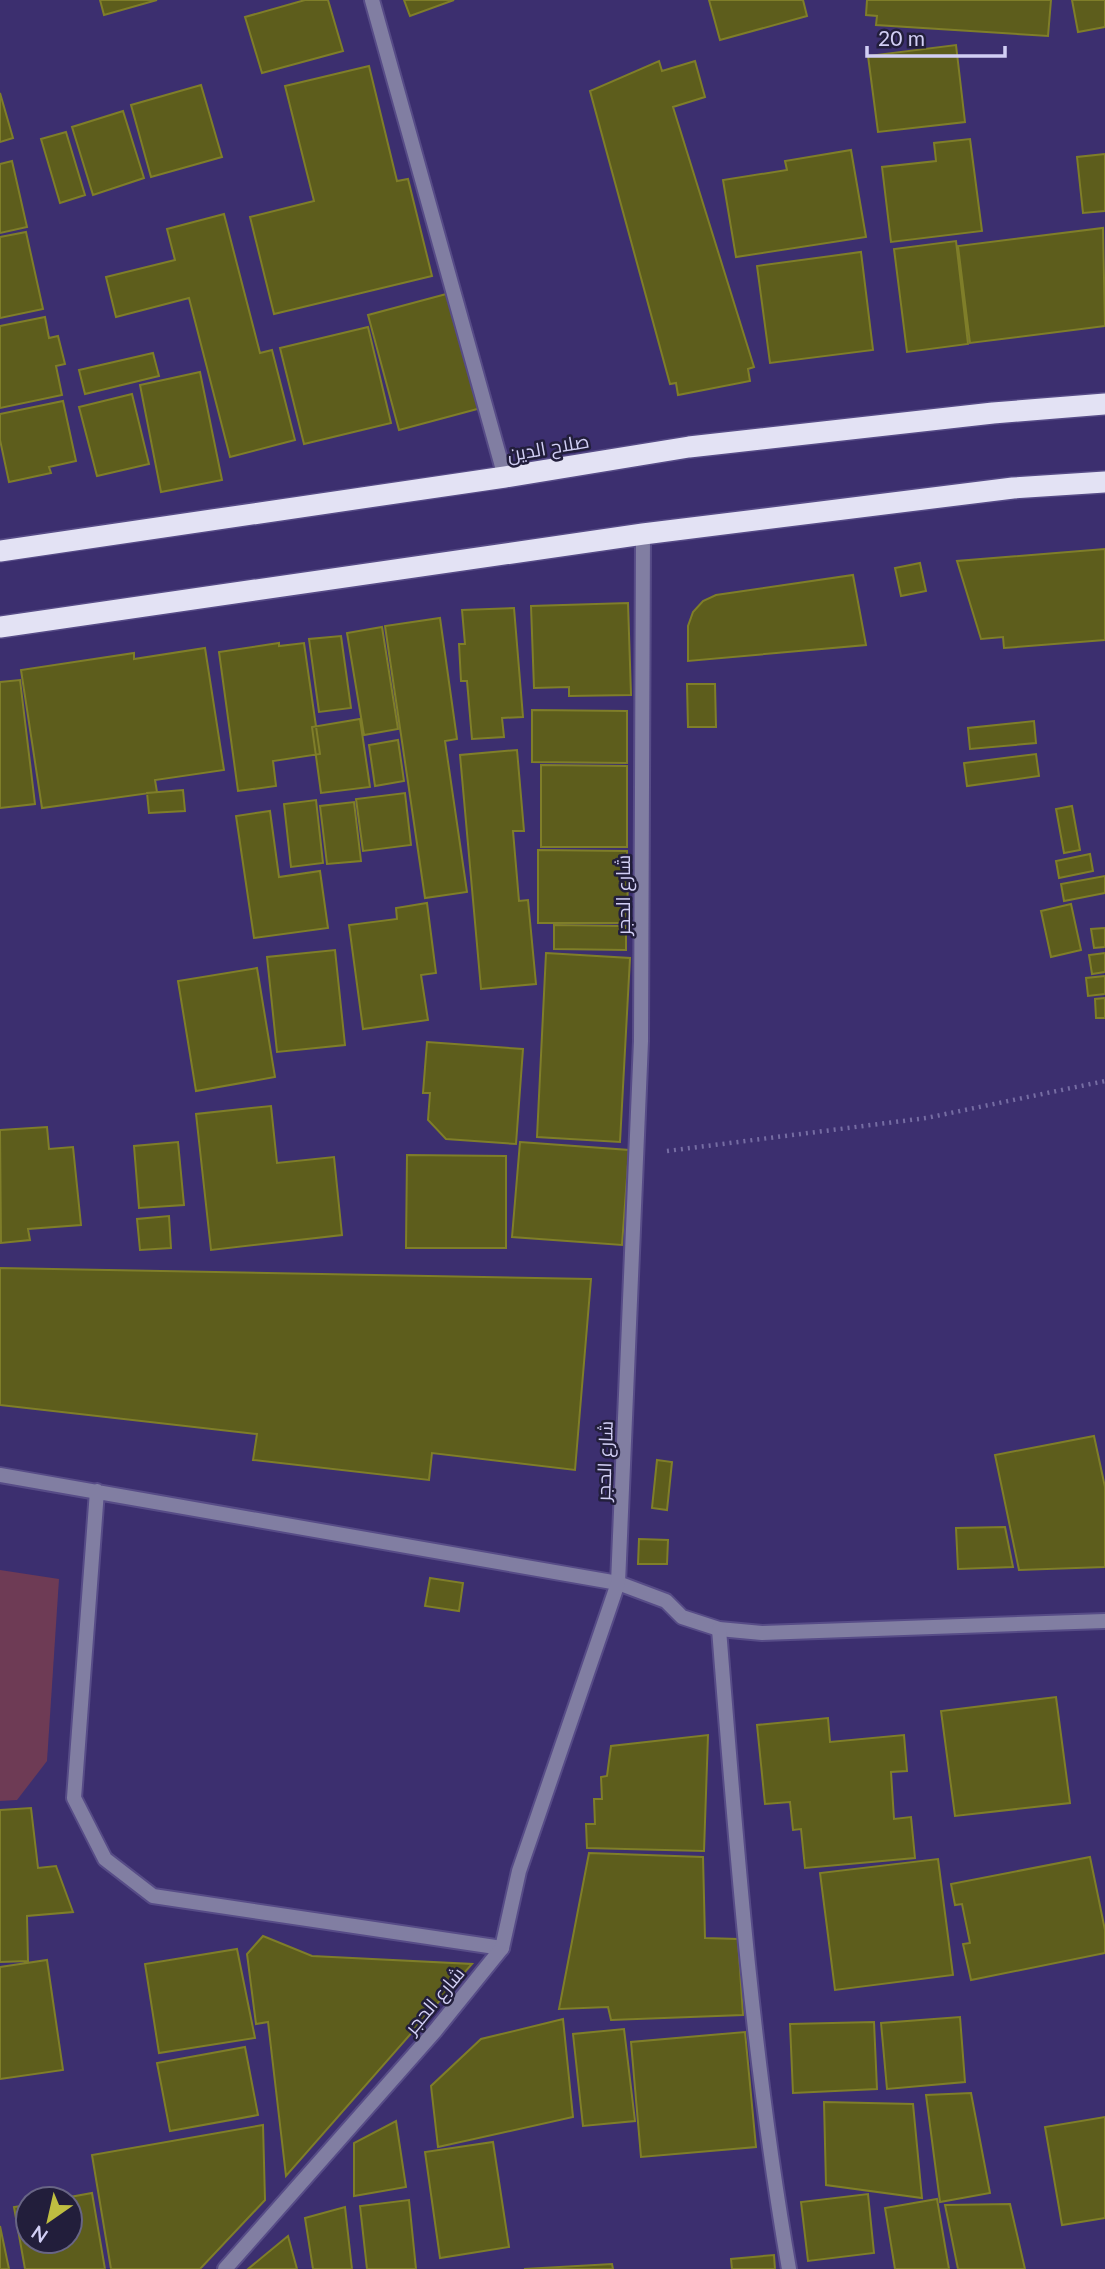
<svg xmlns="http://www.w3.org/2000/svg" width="1105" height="2269" font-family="Lato,Cairo,sans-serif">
	<rect width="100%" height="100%" fill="#3c2f6f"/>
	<!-- green -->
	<path fill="#6e3b55" d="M 0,1570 L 59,1579 L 47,1761 L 17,1800 L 0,1801 Z"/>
	<!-- building -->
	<path fill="#5d5d1c" stroke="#7f7e29" stroke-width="2" d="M 100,0 L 157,0 L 104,15 Z
		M 305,0 L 328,0 L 343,51 L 262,73 L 245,17 Z
		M 404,0 L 454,0 L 410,16 Z
		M 709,0 L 803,0 L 807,16 L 720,40 Z
		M 867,0 L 1051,0 L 1048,36 L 876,25 L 877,16 L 866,15 Z
		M 1072,0 L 1105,0 L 1105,27 L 1078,32 Z
		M 956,45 L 965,122 L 878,132 L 868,56 Z
		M 659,61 L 662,71 L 695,61 L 705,97 L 673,107 L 754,367 L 748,369 L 750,381 L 678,395 L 676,383 L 670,384 L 590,91 Z
		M 369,66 L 397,181 L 408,179 L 432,276 L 274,314 L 250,217 L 314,201 L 285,86 Z
		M 201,85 L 222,157 L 151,177 L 131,105 Z
		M 0,93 L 13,138 L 0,142 Z
		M 123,111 L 144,178 L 93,195 L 72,127 Z
		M 66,132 L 85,195 L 60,203 L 41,139 Z
		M 970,139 L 982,231 L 891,242 L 882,167 L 936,161 L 934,143 Z
		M 851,150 L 866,237 L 736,257 L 723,180 L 787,170 L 785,161 Z
		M 1105,154 L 1105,211 L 1083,213 L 1077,157 Z
		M 12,161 L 27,227 L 0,233 L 0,164 Z
		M 224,214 L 260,353 L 272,350 L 295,440 L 230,457 L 189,298 L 116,317 L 106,277 L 175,260 L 167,229 Z
		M 1103,228 L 1105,326 L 970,343 L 958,246 Z
		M 26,232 L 43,309 L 0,318 L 0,237 Z
		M 956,241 L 968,344 L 907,352 L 894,249 Z
		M 861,252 L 873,350 L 770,363 L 757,266 Z
		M 450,293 L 481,408 L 399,430 L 368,315 Z
		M 45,317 L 49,338 L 58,336 L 65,364 L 56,366 L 62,395 L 0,408 L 0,326 Z
		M 368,327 L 391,423 L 304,444 L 280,348 Z
		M 153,353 L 159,376 L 85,394 L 79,370 Z
		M 200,372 L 222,480 L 161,492 L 140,385 Z
		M 132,394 L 149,464 L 97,476 L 79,407 Z
		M 63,401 L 76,461 L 49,467 L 51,473 L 9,482 L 0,440 L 0,414 Z
		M 1105,549 L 1105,640 L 1004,648 L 1003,637 L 981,639 L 957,561 Z
		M 920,563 L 926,591 L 901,596 L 895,568 Z
		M 853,575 L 866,645 L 688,661 L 688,626 L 693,612 L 703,601 L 716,595 Z
		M 628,603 L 631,695 L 569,696 L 569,687 L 534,688 L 531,606 Z
		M 514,608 L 523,717 L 502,718 L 504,737 L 472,739 L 467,681 L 461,681 L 459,644 L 465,644 L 462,610 Z
		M 440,618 L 457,739 L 445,741 L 467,892 L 425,898 L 385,626 Z
		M 382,627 L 398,729 L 364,735 L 347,633 Z
		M 341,636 L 351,708 L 319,712 L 309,639 Z
		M 279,643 L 279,646 L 304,643 L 320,754 L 273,761 L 276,786 L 238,791 L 219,652 Z
		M 205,648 L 224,770 L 155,780 L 157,792 L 42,808 L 21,670 L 134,653 L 134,659 Z
		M 20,680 L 35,804 L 0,808 L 0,682 Z
		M 687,684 L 715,684 L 716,727 L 688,727 Z
		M 532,710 L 627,711 L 627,763 L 532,762 Z
		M 360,719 L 370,787 L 321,793 L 312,727 Z
		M 1034,721 L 1036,743 L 970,749 L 968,728 Z
		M 398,740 L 404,781 L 375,786 L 369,745 Z
		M 517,750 L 524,831 L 513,831 L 519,901 L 528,900 L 536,984 L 481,989 L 460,755 Z
		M 1036,754 L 1039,776 L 967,786 L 964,763 Z
		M 541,765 L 627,766 L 627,847 L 541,847 Z
		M 183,790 L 185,811 L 149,813 L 147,793 Z
		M 405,793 L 411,845 L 363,851 L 356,799 Z
		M 316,800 L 323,863 L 291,867 L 284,804 Z
		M 354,802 L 361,861 L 327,864 L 320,806 Z
		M 1072,806 L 1080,850 L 1064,853 L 1056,809 Z
		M 270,811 L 279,877 L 320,871 L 328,928 L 254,938 L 236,816 Z
		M 538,850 L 627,851 L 628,923 L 538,923 Z
		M 1090,854 L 1093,871 L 1059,878 L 1056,861 Z
		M 1105,876 L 1105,893 L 1064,901 L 1061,884 Z
		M 427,903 L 436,973 L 421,975 L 428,1020 L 363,1029 L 349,925 L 397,919 L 396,908 Z
		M 1071,904 L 1081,950 L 1051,957 L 1041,911 Z
		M 554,925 L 626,926 L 626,950 L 554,949 Z
		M 1105,928 L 1105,947 L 1094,948 L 1091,929 Z
		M 335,950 L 345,1045 L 277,1052 L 267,957 Z
		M 546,953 L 630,958 L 620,1142 L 537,1137 Z
		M 1105,953 L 1105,972 L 1092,974 L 1089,955 Z
		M 257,968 L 275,1077 L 196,1091 L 178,981 Z
		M 1105,976 L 1105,994 L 1088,996 L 1086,978 Z
		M 1105,998 L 1105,1018 L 1096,1018 L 1095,999 Z
		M 427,1042 L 523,1049 L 516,1144 L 446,1139 L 428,1120 L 430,1093 L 423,1093 Z
		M 271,1106 L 277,1163 L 334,1157 L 342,1235 L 211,1250 L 196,1114 Z
		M 47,1127 L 49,1149 L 73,1147 L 81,1225 L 28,1229 L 30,1240 L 1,1243 L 0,1130 Z
		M 178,1142 L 184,1205 L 139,1208 L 134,1146 Z
		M 520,1142 L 629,1150 L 622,1245 L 512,1237 Z
		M 407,1155 L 506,1156 L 506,1248 L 406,1248 Z
		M 169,1216 L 171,1248 L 140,1250 L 137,1219 Z
		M 0,1268 L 591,1279 L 575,1470 L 432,1453 L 429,1480 L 253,1460 L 257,1434 L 0,1405 Z
		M 1094,1436 L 1105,1487 L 1105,1567 L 1019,1570 L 995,1455 Z
		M 657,1460 L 672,1462 L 667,1510 L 652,1508 Z
		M 1005,1527 L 1013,1567 L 958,1569 L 956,1528 Z
		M 639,1539 L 668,1540 L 667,1564 L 638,1564 Z
		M 430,1578 L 463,1583 L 459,1611 L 425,1606 Z
		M 1056,1697 L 1070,1803 L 955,1816 L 941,1711 Z
		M 828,1718 L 830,1742 L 904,1735 L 907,1771 L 891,1772 L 894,1819 L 911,1817 L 915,1858 L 805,1868 L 801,1829 L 793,1830 L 790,1802 L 765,1804 L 757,1725 Z
		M 708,1735 L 704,1851 L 587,1848 L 586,1824 L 595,1824 L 594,1799 L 602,1799 L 601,1777 L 607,1776 L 611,1746 Z
		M 31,1808 L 38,1868 L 56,1866 L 73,1912 L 27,1916 L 28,1961 L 0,1962 L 0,1810 Z
		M 589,1853 L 703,1857 L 705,1938 L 738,1939 L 743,2015 L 611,2020 L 608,2007 L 559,2009 Z
		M 1090,1857 L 1105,1930 L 1105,1953 L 971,1980 L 963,1944 L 970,1943 L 962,1904 L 955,1905 L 951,1884 Z
		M 938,1859 L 953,1975 L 835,1990 L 820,1873 Z
		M 263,1936 L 312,1956 L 472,1964 L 286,2176 L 268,2022 L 256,2024 L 247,1954 Z
		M 237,1949 L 255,2038 L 159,2053 L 145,1964 Z
		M 47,1960 L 63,2070 L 0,2079 L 0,1967 Z
		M 960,2017 L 965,2082 L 887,2089 L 881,2023 Z
		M 563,2019 L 573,2117 L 438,2147 L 431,2086 L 481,2039 Z
		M 874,2022 L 877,2089 L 793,2093 L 790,2024 Z
		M 624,2029 L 635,2121 L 583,2126 L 573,2034 Z
		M 745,2032 L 756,2147 L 641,2157 L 631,2042 Z
		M 245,2047 L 258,2115 L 170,2131 L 157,2063 Z
		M 971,2093 L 990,2193 L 940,2202 L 926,2095 Z
		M 824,2102 L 913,2104 L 922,2198 L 826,2185 Z
		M 1105,2117 L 1105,2218 L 1062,2225 L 1045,2127 Z
		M 396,2121 L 406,2187 L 354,2196 L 354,2143 Z
		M 263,2125 L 265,2200 L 200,2269 L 111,2269 L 92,2155 Z
		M 493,2142 L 509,2247 L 440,2258 L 425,2152 Z
		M 92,2193 L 105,2269 L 25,2269 L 14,2207 L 28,2205 L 28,2241 L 70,2241 L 70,2199 L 59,2199 Z
		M 868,2194 L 874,2253 L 808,2261 L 801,2202 Z
		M 937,2199 L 949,2269 L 895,2269 L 885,2208 Z
		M 409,2200 L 416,2269 L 367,2269 L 360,2206 Z
		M 1010,2204 L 1025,2269 L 958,2269 L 945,2205 Z
		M 345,2207 L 352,2269 L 313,2269 L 305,2218 Z
		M 0,2226 L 9,2269 L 0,2269 Z
		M 288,2236 L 297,2269 L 248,2269 Z
		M 774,2255 L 775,2269 L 732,2269 L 731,2259 Z
		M 612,2264 L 613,2269 L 524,2269 Z"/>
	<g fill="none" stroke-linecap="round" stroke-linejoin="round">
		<defs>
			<path id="lane" d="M 0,1475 L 618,1583 L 666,1601 L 682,1617 L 719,1629 L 762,1633 L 1105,1621
				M 97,1491 L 74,1798 L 105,1859 L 153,1896 L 502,1948"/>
			<path id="street" d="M 372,0 L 505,477
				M 719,1629 C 736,1843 752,2057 789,2269
				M 225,2269 L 435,2031 L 502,1948 L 519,1871 L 618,1583 L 641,1041 L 643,534"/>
			<path id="highway" d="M 0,551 L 505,477 L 689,447 L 993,413 L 1105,404
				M 0,627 L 643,534 L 1013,488 L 1105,482"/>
		</defs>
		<!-- lane casing -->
		<use href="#lane" stroke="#574c87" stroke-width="18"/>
		<!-- street casing -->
		<use href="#street" stroke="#574c87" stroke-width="18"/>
		<!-- highway casing -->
		<use href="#highway" stroke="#574c87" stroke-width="24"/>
		<!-- path -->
		<path stroke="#766da3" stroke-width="4.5" stroke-dasharray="2 5" stroke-linecap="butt" d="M 667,1151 L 926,1118 L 1105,1081"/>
		<!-- lane -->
		<use href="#lane" stroke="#817ea2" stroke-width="14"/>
		<!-- street -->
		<use href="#street" stroke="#817ea2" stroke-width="14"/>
		<!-- highway -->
		<use href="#highway" stroke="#e3e2f4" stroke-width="21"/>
	</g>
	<g text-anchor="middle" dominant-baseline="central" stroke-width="5" stroke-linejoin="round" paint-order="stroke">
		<!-- street labels -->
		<g font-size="19" fill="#d2cff5" stroke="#221e3b">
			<text transform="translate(548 447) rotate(-10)">صلاح الدين</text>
			<text transform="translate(622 895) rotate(-90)">شارع الحجر</text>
			<text transform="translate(604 1461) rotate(-88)">شارع الحجر</text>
			<text transform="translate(434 2000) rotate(-50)">شارع الحجر</text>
		</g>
	</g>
	<!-- north arrow -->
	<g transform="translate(49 2220) rotate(214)"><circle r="33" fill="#221e3b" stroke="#686585" stroke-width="2"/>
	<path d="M0-5L12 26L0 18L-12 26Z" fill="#bfbe41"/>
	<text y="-10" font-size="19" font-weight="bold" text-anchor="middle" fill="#d2cff5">N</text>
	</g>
	<!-- scale -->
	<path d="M867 46v10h138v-10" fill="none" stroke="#d2cff5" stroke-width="3.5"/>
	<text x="878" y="46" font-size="21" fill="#d2cff5" stroke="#221e3b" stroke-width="5" paint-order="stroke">20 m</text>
</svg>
